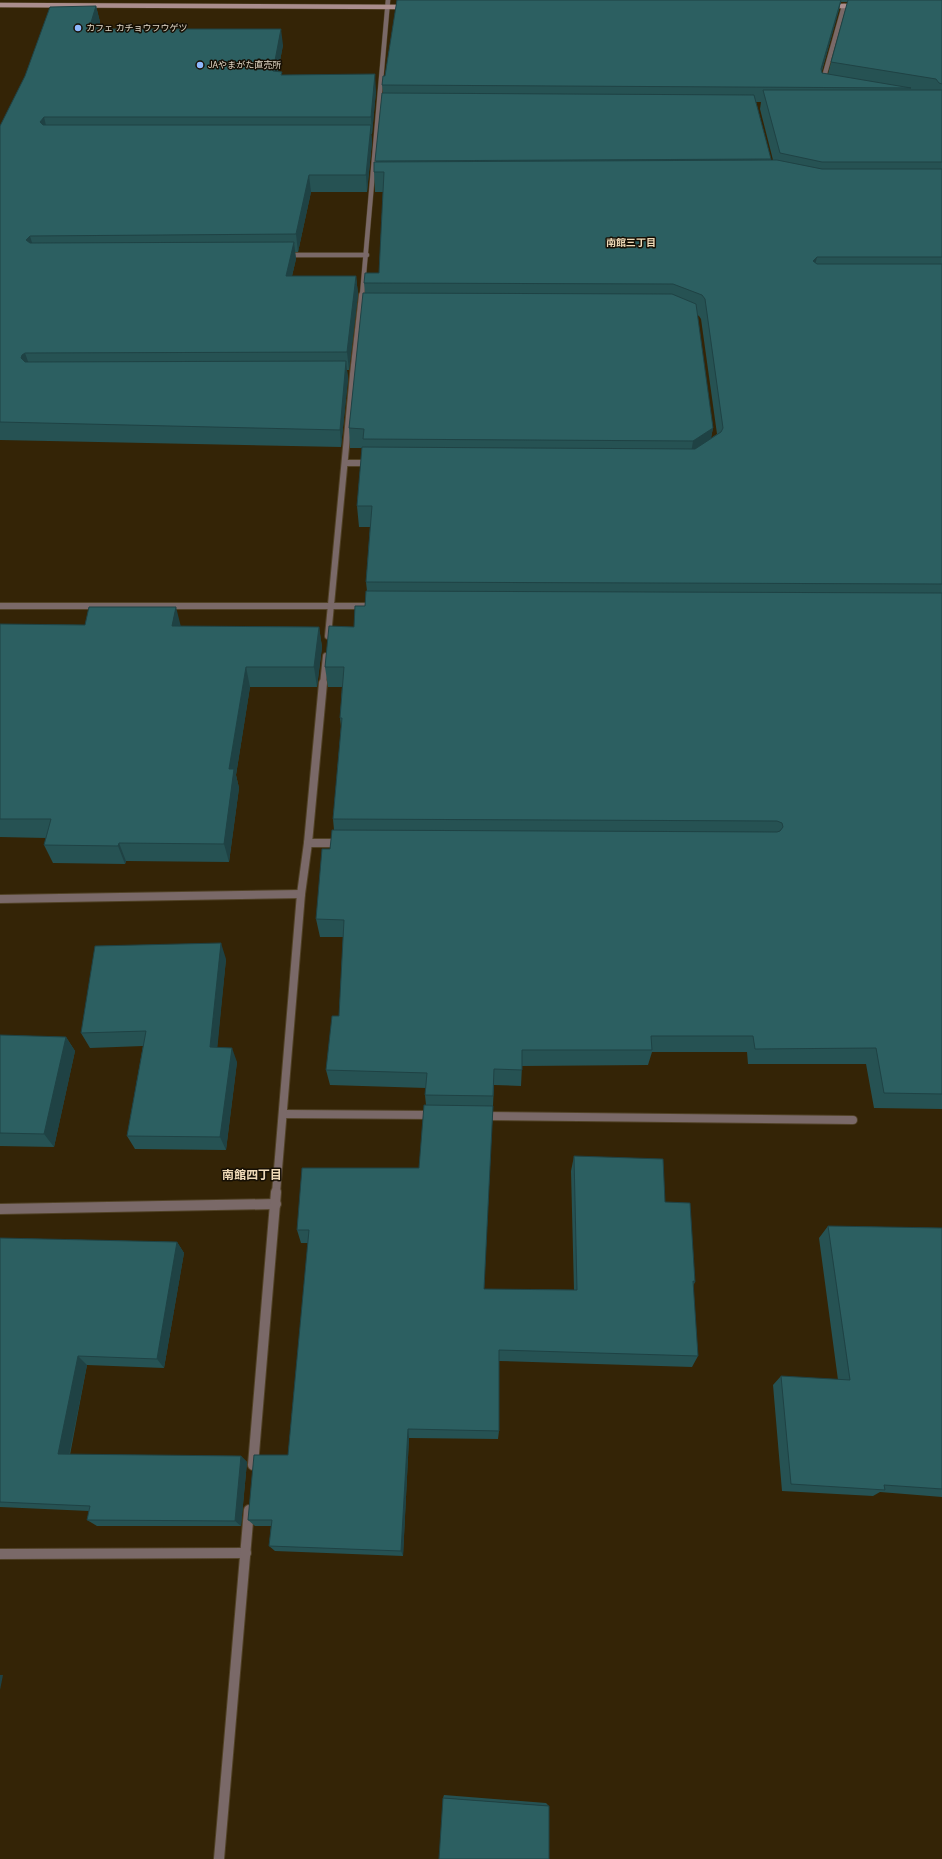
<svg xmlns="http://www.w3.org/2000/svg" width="942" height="1859" font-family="'DM Sans','Noto Sans JP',sans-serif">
	<rect width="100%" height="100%" fill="#342406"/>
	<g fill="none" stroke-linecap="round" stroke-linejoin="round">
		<defs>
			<path id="lane-far3" d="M 822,84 L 844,6
				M 286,255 L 367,255"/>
			<path id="lane-far2" d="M 345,463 L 371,463
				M 0,606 L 365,606"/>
			<path id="lane-far1" d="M 308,843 L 340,843
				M 0,899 L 301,894
				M 283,1114 L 435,1115
				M 482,1116 L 853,1120"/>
			<path id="lane" d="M 0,1209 L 276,1204
				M 0,1554 L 246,1553"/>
			<path id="street-far3" d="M 362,296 L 388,0"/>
			<path id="street-far2" d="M 328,636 L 353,374 L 362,295
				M 323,684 L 326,656"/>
			<path id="street-far1" d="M 276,1193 L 301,894 L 308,843 L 323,683"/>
			<path id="street" d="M 253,1465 L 276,1192
				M 219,1859 L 249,1510"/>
			<path id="secondary" d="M 0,5 L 405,7
				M 829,6 L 857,6"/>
		</defs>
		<!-- lane-far3 casing -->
		<use href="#lane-far3" stroke="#504125" stroke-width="5.5"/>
		<!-- lane-far2 casing -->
		<use href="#lane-far2" stroke="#504125" stroke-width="8"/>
		<!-- lane-far1 casing -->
		<use href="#lane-far1" stroke="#504125" stroke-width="10"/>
		<!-- lane casing -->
		<use href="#lane" stroke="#504125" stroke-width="12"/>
		<!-- street-far3 casing -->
		<use href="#street-far3" stroke="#504125" stroke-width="5.5"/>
		<!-- street-far2 casing -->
		<use href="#street-far2" stroke="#504125" stroke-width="8"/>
		<!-- street-far1 casing -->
		<use href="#street-far1" stroke="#504125" stroke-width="10"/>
		<!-- street casing -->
		<use href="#street" stroke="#504125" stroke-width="12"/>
		<!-- secondary casing -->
		<use href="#secondary" stroke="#504125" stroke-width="5.5"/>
		<!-- lane-far3 -->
		<use href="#lane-far3" stroke="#7a6968" stroke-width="4.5"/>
		<!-- lane-far2 -->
		<use href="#lane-far2" stroke="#7a6968" stroke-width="6"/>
		<!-- lane-far1 -->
		<use href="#lane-far1" stroke="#7a6968" stroke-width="8"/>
		<!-- lane -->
		<use href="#lane" stroke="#7a6968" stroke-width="10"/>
		<!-- street-far3 -->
		<use href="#street-far3" stroke="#7a6968" stroke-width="4.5"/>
		<!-- street-far2 -->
		<use href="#street-far2" stroke="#7a6968" stroke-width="6"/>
		<!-- street-far1 -->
		<use href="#street-far1" stroke="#7a6968" stroke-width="8"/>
		<!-- street -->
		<use href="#street" stroke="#7a6968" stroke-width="10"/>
		<!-- secondary -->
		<use href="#secondary" stroke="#aa8d8d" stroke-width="4.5"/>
	</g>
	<!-- wall -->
	<path fill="#265253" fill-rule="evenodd" d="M 397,0 L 942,0 L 942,1109 L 874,1108 L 866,1064 L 748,1064 L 747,1052 L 652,1052 L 648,1065 L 522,1066 L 521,1086 L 494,1085 L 484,1289 L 574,1290 L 571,1171 L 574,1156 L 665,1202 L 695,1282 L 693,1286 L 698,1356 L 692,1367 L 499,1361 L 499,1431 L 498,1439 L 409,1438 L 403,1556 L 275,1551 L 269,1546 L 271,1526 L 255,1526 L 248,1520 L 288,1455 L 308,1243 L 301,1243 L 297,1230 L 419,1168 L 426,1105 L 425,1095 L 426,1088 L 330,1085 L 326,1070 L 339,1016 L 343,937 L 320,937 L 316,919 L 330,849 L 334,830 L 333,819 L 341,727 L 340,718 L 342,687 L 328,687 L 325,667 L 354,627 L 365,606 L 367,591 L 366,582 L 370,527 L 359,527 L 357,506 L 362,448 L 350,448 L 349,428 L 365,293 L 364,283 L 379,273 L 383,192 L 375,192 L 374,172 L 376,162 L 383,93 L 382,85 L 385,76 ZM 841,2 L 848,2 L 831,62 L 828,74 L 822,73 L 822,71 ZM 756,102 L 761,102 L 760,109 L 773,160 L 771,160 L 771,159 ZM 697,315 L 699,316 L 701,319 L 717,434 L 711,438 L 713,428 Z
		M 96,6 L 100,22 L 98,29 L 283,45 L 278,71 L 282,72 L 282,75 L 376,91 L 372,134 L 371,134 L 372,142 L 367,192 L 311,192 L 298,252 L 295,252 L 296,259 L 292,276 L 356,276 L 358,294 L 349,370 L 347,370 L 348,379 L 341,447 L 0,440 L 0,126 Z
		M 0,624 L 181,626 L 319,627 L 322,647 L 317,687 L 250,687 L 236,775 L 239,788 L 229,862 L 126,861 L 125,864 L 53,863 L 44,845 L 46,838 L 0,837 Z
		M 226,959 L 217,1047 L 237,1062 L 226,1150 L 135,1149 L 127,1136 L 143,1046 L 90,1048 L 81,1033 Z
		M 0,1035 L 66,1037 L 75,1051 L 54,1147 L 0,1146 Z
		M 828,1226 L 942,1228 L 942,1497 L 880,1492 L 873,1496 L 782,1491 L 773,1385 L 781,1376 L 838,1380 L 819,1238 Z
		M 0,1238 L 177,1242 L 184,1253 L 164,1368 L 87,1365 L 70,1455 L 241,1456 L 247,1462 L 241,1526 L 97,1526 L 87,1520 L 89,1511 L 0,1507 Z
		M 444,1795 L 546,1803 L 549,1806 L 443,1798 Z"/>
	<!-- shaded-wall -->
	<path fill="#1f4244" d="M 841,0 L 839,10 L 818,84 L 821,69 Z
		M 96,6 L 100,22 L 92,45 L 89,29 Z
		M 281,29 L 283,45 L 275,88 L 273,71 Z
		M 375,74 L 376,91 L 372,134 L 371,117 Z
		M 44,117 L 48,134 L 40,122 Z
		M 371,125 L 372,142 L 367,192 L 366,175 Z
		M 309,175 L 311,192 L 298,252 L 296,234 Z
		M 30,236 L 35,253 L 26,240 Z
		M 294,242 L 296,259 L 288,293 L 286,276 Z
		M 817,257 L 812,277 L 813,261 Z
		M 356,276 L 358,294 L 349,370 L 347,352 Z
		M 25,353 L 31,370 L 21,358 L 22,355 Z
		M 346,361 L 348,379 L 341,447 L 340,430 Z
		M 713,428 L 709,447 L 690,460 L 693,441 Z
		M 176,607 L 181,627 L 172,626 Z
		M 319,627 L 322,647 L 317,687 L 314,667 Z
		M 246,667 L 250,687 L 236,775 L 239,788 L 229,862 L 224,844 L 229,769 Z
		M 119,843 L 126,861 L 125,864 L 118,846 Z
		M 221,943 L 226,959 L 216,1062 L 210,1047 Z
		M 66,1037 L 75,1051 L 54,1147 L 44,1134 Z
		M 232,1048 L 237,1062 L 226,1150 L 220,1137 Z
		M 177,1242 L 184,1253 L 164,1368 L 157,1359 Z
		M 78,1356 L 87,1365 L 68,1461 L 58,1454 Z
		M 408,1429 L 409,1438 L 403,1556 L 401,1551 Z
		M 241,1456 L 247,1462 L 241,1526 L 235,1521 Z
		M 0,1675 L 3,1675 L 0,1690 Z"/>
	<!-- building -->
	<path fill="#2c5f61" stroke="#1f4244" d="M 397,0 L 841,0 L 821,69 L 822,73 L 911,88 L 382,85 L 383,76 L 385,76 Z
		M 848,0 L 942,0 L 942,84 L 939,83 L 936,79 L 831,62 Z
		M 96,6 L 89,29 L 281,29 L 273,71 L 282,72 L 281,75 L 375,74 L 371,117 L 44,117 L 40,122 L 43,125 L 371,125 L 366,175 L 309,175 L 296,234 L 30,236 L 26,240 L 30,243 L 294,242 L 286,276 L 356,276 L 347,352 L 25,353 L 22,355 L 21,358 L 25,362 L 346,361 L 340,430 L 0,422 L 0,126 L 25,76 L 50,7 Z
		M 763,90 L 942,90 L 942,162 L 822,162 L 780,153 Z
		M 382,93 L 754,95 L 771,159 L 375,161 Z
		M 777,160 L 822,169 L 942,169 L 942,257 L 817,257 L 813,261 L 817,264 L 942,264 L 942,584 L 366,582 L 372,506 L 357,506 L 362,447 L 695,449 L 721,432 L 723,428 L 705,299 L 702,295 L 673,284 L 364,283 L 365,273 L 379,273 L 384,172 L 374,172 L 374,162 Z
		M 363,293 L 672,294 L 696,304 L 713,428 L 693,441 L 363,439 L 364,429 L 349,428 Z
		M 366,591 L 942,593 L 942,1094 L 884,1093 L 876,1048 L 755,1049 L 753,1036 L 651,1036 L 652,1050 L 522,1050 L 522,1070 L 494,1069 L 493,1096 L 425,1095 L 427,1073 L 326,1070 L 332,1016 L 339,1016 L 344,920 L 316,919 L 322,849 L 330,849 L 332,830 L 777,832 L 780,831 L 783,827 L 782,823 L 777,821 L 333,819 L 342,718 L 340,718 L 344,667 L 325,667 L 329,626 L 354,627 L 355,606 L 365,606 Z
		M 89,607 L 176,607 L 172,626 L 319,627 L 314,667 L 246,667 L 229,769 L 234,769 L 224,844 L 119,843 L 118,846 L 44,845 L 51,819 L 0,819 L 0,624 L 85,625 Z
		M 221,943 L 210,1047 L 232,1048 L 220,1137 L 127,1136 L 146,1031 L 81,1033 L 95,946 Z
		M 0,1035 L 66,1037 L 44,1134 L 0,1133 Z
		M 424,1105 L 493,1106 L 484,1289 L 577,1290 L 574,1156 L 663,1159 L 665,1202 L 690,1203 L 695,1282 L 693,1281 L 698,1356 L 499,1350 L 499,1431 L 408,1429 L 401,1551 L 269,1546 L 272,1520 L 248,1520 L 254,1455 L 288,1455 L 309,1230 L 297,1230 L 302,1168 L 419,1168 Z
		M 828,1226 L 942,1228 L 942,1489 L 884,1485 L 885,1490 L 791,1484 L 781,1376 L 850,1380 Z
		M 0,1238 L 177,1242 L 157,1359 L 78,1356 L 58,1454 L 241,1456 L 235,1521 L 87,1520 L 90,1506 L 0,1502 Z
		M 443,1798 L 549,1806 L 549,1859 L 439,1859 Z"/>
	<!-- markers -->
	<g fill="#8fb8fd" stroke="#160f04" stroke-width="1.5">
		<circle cx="78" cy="28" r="4"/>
		<circle cx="200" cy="65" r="4"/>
	</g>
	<g text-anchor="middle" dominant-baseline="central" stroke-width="3" stroke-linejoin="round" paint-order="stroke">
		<!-- far-poi labels -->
		<g font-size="9" fill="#e1d7c6" stroke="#160f04" text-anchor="start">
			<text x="86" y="28">カフェ カチョウフウゲツ</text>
			<text x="208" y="65">JAやまがた直売所</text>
		</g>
		<!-- far-neighbourhood labels -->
		<g font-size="10" font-weight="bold" fill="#efdab8" stroke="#160f04">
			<text x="631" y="242">南館三丁目</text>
		</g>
		<!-- neighbourhood labels -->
		<g font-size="12" font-weight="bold" fill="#efdab8" stroke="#160f04">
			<text x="252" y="1175">南館四丁目</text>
		</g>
	</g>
</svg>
